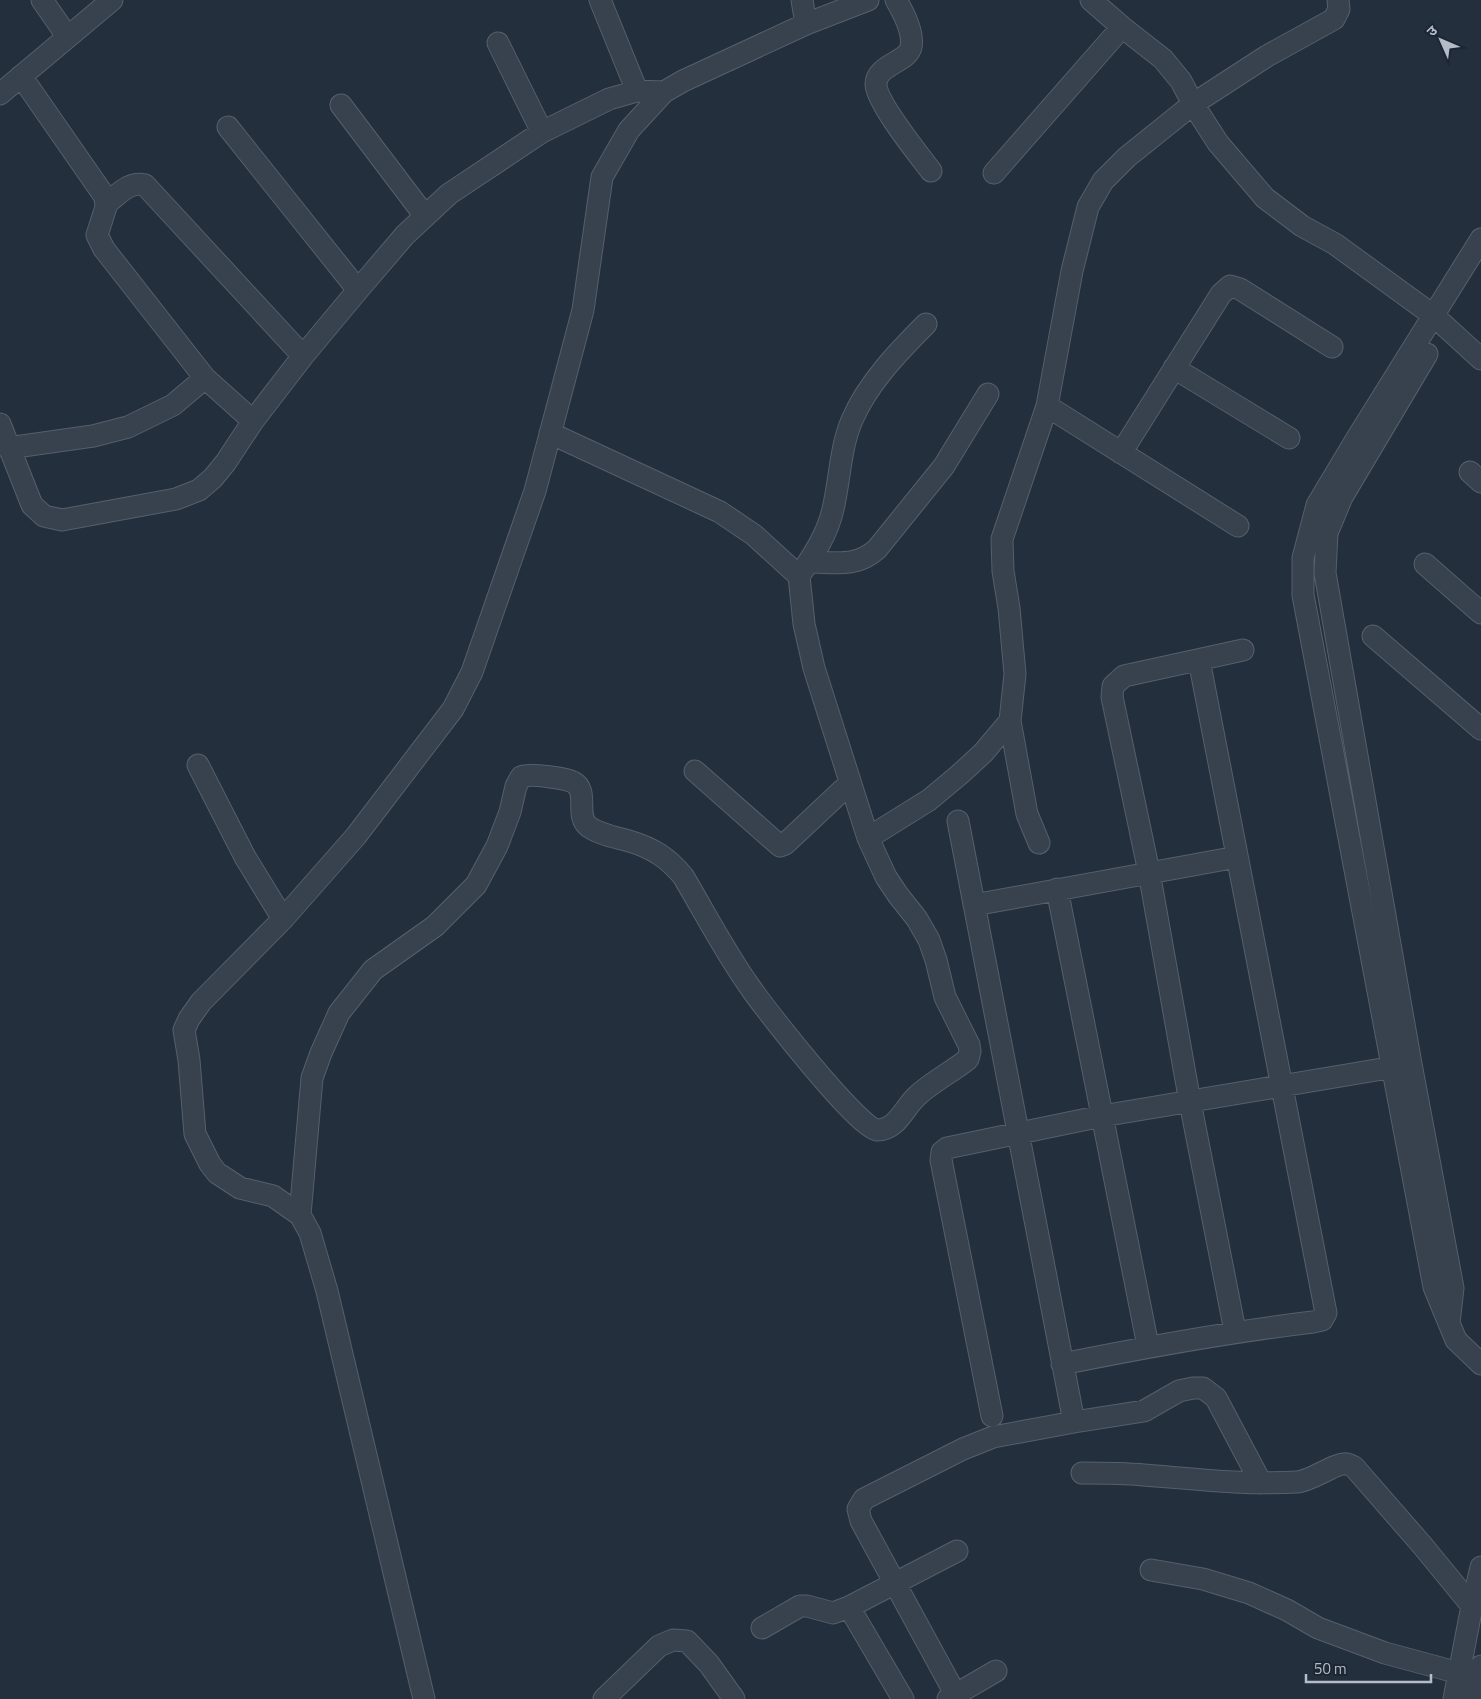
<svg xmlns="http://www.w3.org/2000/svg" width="1481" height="1699" font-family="'Titillium Web','Noto Sans Devanagari',sans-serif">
	<rect width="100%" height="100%" fill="#242f3e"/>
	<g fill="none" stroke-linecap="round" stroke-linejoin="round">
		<defs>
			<path id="minor" d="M 42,0 L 67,36
				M 600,0 L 637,91
				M 802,0 L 806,24
				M 896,0 C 903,12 914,32 911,47 C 908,62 876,65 876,84 C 876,102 919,155 931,171
				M 1091,0 L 1122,27 L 1163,59 L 1181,81 L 1193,104 L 1218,143 L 1265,198 L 1302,226 L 1335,244 L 1434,316 L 1481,359
				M 498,43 L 542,132
				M 21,76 L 105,197 L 106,207 L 97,235 L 104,249 L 205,378 L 253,421
				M 0,94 L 112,0
				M 341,105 L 425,216
				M 228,127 L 358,290
				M 994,173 L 1122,27
				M 107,203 C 119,194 129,181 145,185 L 303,356
				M 1481,239 L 1357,438 L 1317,505 L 1303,558 L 1303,595 L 1434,1287 L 1456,1340 L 1481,1364
				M 1427,354 L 1342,497 L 1327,533 L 1325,573 L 1411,1064 L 1453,1288 L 1449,1323
				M 1174,368 L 1289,438
				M 1047,406 L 1238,526
				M 0,424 L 32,505 L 44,516 L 62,520 L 176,499 L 199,490 L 213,478 L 226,462 L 253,421 L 303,356 L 358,290 L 405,235 L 449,194 L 542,132 L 609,99 L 637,91 L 664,92
				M 550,433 L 720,512 L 754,535 L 799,576
				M 8,448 L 93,436 L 128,427 L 173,405 L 205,378
				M 1121,453 L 1221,294 L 1230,286 L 1240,289 L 1332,347
				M 1470,472 L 1481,482
				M 809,562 C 835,562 856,568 877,549 L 944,466 L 988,394
				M 1425,564 L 1481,613
				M 1373,636 L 1481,729
				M 1010,721 L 1027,814 L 1039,843
				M 198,765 L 245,857 L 283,919
				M 695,771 L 780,846 L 785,844 L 849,784
				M 958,821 L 1074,1422
				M 868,838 L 929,800 L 959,775 L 983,753 L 1010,721 L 1015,674 L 1009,608 L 1003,571 L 1002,539 L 1047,406 L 1072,271 L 1088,207 L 1103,181 L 1127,157 L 1193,104 L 1267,56 L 1334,19 L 1339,9 L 1338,0
				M 1057,889 L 1148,1346
				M 974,905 L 1237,857
				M 300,1215 L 312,1078 L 321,1053 L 339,1013 L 373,970 L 435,926 L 476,885 L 497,846 L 510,812 L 516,786 L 521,777 L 524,776 C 533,774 565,778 573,782 C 590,791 574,816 589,827 C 601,835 615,837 629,841 C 653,848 668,858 683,876 C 705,913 725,952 750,987 C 764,1008 859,1129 877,1130 C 897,1130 904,1108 916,1097 C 930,1083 952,1072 968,1059 L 970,1051 L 969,1045 L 945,997 L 936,960 L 929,940 L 917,919 L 898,895 L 886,877 L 868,838 L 814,668 L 804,624 L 799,576 C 813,556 828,533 833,509 C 840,480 840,448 852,420 C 868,383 898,352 926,324
				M 1235,1331 L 1190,1102 L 1149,872 L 1112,697 L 1113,686 L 1124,676 L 1243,650
				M 1062,1364 C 1146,1347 1228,1332 1313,1322 L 1322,1320 L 1326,1313 L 1199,660
				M 992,1416 L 941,1160 L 942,1152 L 947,1148 L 1102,1116 L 1406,1065
				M 1082,1473 C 1103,1473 1123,1473 1144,1475 C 1195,1479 1245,1485 1297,1482 C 1312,1481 1336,1462 1347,1464 C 1348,1464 1352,1466 1354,1467 L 1422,1545 L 1472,1606
				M 1151,1570 L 1203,1579 L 1249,1593 L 1287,1610 L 1318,1628 L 1385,1653 L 1459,1673
				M 849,1607 L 903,1699
				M 762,1628 L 800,1606 L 807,1606 L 833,1613 L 849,1607 L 957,1551
				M 424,1699 L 327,1291 L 310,1233 L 300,1215 L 273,1196 L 240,1188 L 217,1173 L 210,1164 L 195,1134 L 189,1060 L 184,1030 L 189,1019 L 201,1002 L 283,919 L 356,836 L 453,709 L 472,672 L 535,491 L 583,310 L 602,177 L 629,130 L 664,92 L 683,81 L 806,24 L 868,0
				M 604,1699 L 659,1646 L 673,1640 L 687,1641 L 709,1664 L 734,1699
				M 948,1699 L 996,1671
				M 958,1699 L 861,1521 L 858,1509 L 864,1499 L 963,1449 L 993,1437 L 1074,1422 L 1144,1411 L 1179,1391 L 1193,1388 L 1203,1388 L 1216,1398 L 1261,1483
				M 1454,1699 L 1472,1606 L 1481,1567
				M 1474,1699 L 1481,1666"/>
		</defs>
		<!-- minor casing -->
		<use href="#minor" stroke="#565f6c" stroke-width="23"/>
		<!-- minor -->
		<use href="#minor" stroke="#38414e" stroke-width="21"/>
	</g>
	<!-- north arrow -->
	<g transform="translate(1441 40) rotate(315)" stroke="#1d2633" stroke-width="4" paint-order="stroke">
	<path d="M0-4L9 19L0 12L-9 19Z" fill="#b4bcc9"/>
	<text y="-8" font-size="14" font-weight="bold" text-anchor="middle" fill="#b4bcc9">उ</text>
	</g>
	<!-- scale -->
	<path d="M1306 1674v8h125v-8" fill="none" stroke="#b4bcc9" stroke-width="2.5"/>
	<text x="1314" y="1674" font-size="15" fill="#b4bcc9" stroke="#1d2633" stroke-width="4" paint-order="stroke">50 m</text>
</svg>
